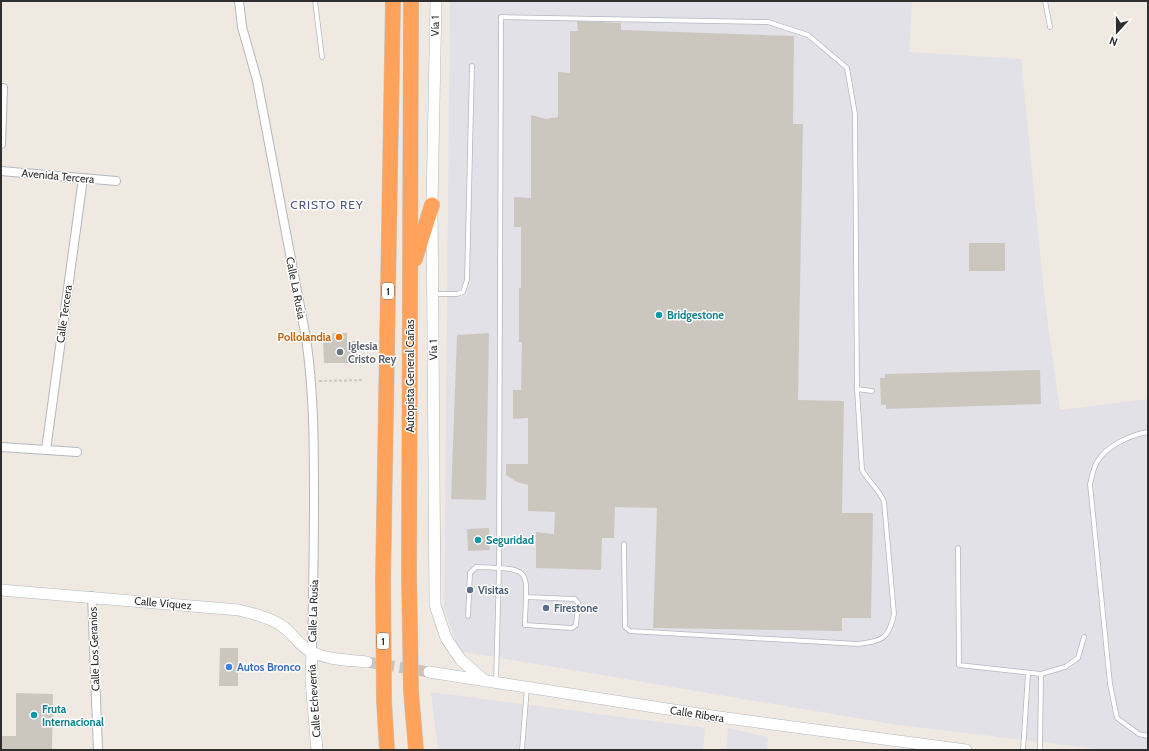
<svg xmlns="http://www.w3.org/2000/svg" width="1149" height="751" font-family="Cabin,sans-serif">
	<rect width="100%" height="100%" fill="#efe9e1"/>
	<!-- industrial -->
	<path fill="#e3e1e8" d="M 450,1 L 912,1 L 909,52 L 1021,59 L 1045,303 L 1060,410 L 1148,399 L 1148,750 L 1107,750 L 898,725 L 459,651 L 444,608 Z
		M 431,692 L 705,728 L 703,750 L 438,750 Z
		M 728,728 L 768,737 L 767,750 L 726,750 Z"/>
	<!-- building -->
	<path fill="#cbc7bf" d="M 577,21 L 621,23 L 621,30 L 794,36 L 793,124 L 803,124 L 798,400 L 844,401 L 842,513 L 873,513 L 871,618 L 842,618 L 842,631 L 653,628 L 657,508 L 615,507 L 614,538 L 602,538 L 601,570 L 536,568 L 536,532 L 554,534 L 555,512 L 528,511 L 528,485 L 517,482 L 506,475 L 506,464 L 528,464 L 528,418 L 513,419 L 513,390 L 521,390 L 522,342 L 519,342 L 519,288 L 521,288 L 521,227 L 514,227 L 514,197 L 531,198 L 531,115 L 546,119 L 558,117 L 558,72 L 570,73 L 570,31 L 578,31 Z
		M 969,243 L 1005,243 L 1005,271 L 969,271 Z
		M 332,333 L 347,333 L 347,341 L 357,341 L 357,363 L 324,363 L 323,340 L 332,340 Z
		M 489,333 L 486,500 L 451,499 L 457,335 Z
		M 1040,370 L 1041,404 L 886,409 L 886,405 L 881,405 L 880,378 L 885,378 L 885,374 Z
		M 489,528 L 490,550 L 468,551 L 467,529 Z
		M 220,648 L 238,648 L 238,686 L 219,686 Z
		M 16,693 L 53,694 L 52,750 L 1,750 L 1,736 L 16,736 Z"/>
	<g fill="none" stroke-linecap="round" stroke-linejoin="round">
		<!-- secondary-tunnel -->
		<path stroke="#c8c4bd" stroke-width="11" stroke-dasharray="11 5.5" stroke-linecap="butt" d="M 367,662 L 429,672"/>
		<defs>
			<path id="lane" d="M 315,1 L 322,57
				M 1045,1 L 1050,27
				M 433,294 L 457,294 L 463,292 L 467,280 L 472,66
				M 857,389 L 872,391
				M 1148,432 C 1130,435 1106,446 1097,462 C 1093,469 1092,476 1090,484 L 1110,684 L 1117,718 L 1139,734 L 1148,736
				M 958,548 L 959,665 L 1041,674 L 1065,667 L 1078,658 L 1084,637
				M 468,616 L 470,573 L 476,567 C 533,569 527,567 525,622 L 525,625 L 572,628 L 576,625 L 578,603 L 575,599 L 526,597
				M 496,682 L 499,568 L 501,17 L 768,22 L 808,35 L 847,68 L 855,114 L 857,389 L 862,470 C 868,481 880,490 884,502 L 894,614 C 889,639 882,641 858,644 L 630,631 L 625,627 L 624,544
				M 522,750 L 527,687
				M 1023,750 L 1028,674
				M 1040,750 L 1041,674"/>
			<path id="street" d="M 239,1 L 242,27 L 257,80 L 306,338 C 314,393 314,444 314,500 C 314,550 313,601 312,652
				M 1,144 L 3,88
				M 1,171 L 116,181
				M 1,447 L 77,452
				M 46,450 L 83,178
				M 92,596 L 98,750"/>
			<path id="secondary" d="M 436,1 L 432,205 L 435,605 L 446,638 L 461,660 L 485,681
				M 1,590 L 239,610 C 253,614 270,617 282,626 C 293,633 298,645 310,651 C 327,660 348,660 367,662
				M 312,652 L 311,680 L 317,750
				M 429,672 L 712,716 L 966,750"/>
			<path id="highway" d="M 411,1 L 409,575 L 411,691 L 416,750
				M 415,259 L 432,205
				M 387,750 L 384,701 L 383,580 L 393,1"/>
		</defs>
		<!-- lane casing -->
		<use href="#lane" stroke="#b4b7c1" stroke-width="5.5"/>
		<!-- street casing -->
		<use href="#street" stroke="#b4b7c1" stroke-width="10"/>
		<!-- secondary casing -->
		<use href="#secondary" stroke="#b4b7c1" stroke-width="12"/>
		<!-- highway casing -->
		<use href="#highway" stroke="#c9c9c9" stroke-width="16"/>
		<!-- path -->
		<path stroke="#c9c9c9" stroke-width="2" stroke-dasharray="3 2" stroke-linecap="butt" d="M 319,381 L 364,380"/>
		<!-- lane -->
		<use href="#lane" stroke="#fff" stroke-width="4"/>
		<!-- street -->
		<use href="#street" stroke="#fff" stroke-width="8"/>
		<!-- secondary -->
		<use href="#secondary" stroke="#fff" stroke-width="11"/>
		<!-- highway -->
		<use href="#highway" stroke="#ffa35c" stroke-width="15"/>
	</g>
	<!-- markers -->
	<g fill="#0f9aa8" stroke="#fff" stroke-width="1.5">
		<circle cx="659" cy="315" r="4"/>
		<circle cx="478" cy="540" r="4"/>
		<circle cx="34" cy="715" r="4"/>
	</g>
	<circle fill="#e8710a" stroke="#fff" stroke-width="1.5" cx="339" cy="337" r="4"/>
	<circle fill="#6b7280" stroke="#fff" stroke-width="1.5" cx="340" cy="352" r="4"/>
	<g fill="#5c6f8a" stroke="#fff" stroke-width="1.5">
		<circle cx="470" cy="590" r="4"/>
		<circle cx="546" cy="608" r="4"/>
	</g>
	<circle fill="#3f7fe0" stroke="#fff" stroke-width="1.5" cx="229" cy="667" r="4"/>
	<g text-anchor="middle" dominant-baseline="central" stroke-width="3" stroke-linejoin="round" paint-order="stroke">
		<!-- shield labels -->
		<g fill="#fff" stroke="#6d6d6d" stroke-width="1">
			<rect x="382" y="283" width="12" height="16" rx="3"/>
			<rect x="377" y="633" width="12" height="16" rx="3"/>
		</g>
		<g font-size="10" font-weight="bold" fill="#2e2e2e">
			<text x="388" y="291">1</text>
			<text x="383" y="641">1</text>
		</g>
		<!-- street labels -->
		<g font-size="11" fill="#2e2e2e" stroke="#fff">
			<text transform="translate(435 26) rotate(-89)">Vía 1</text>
			<text transform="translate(58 176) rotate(5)">Avenida Tercera</text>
			<text transform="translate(296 288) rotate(79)">Calle La Rusia</text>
			<text transform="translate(64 314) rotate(-82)">Calle Tercera</text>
			<text transform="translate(433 350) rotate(-91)">Vía 1</text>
			<text transform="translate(410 376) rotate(-90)">Autopista General Cañas</text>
			<text transform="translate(163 603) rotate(5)">Calle Víquez</text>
			<text transform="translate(313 611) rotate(-88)">Calle La Rusia</text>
			<text transform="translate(94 649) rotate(-92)">Calle Los Geranios</text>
			<text transform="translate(314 701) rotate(-94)">Calle Echeverría</text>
			<text transform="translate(697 714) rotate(9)">Calle Ribera</text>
		</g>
		<!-- culture labels -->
		<g font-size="11" font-weight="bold" fill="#0d838f" stroke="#fff" text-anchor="start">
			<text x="667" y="315">Bridgestone</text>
			<text x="486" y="540">Seguridad</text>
			<text x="42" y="709">Fruta<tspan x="42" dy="13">Internacional</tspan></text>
		</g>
		<!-- food labels -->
		<g font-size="11" font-weight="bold" fill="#c56008" stroke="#fff" text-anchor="end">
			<text x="331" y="337">Pollolandia</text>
		</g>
		<!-- worship labels -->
		<g font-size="11" font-weight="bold" fill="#5b616d" stroke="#fff" text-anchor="start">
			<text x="348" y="346">Iglesia<tspan x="348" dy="13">Cristo Rey</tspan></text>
		</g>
		<!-- service labels -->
		<g font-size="11" font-weight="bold" fill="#4e5e75" stroke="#fff" text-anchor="start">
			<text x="478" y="590">Visitas</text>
			<text x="554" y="608">Firestone</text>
		</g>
		<!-- shop labels -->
		<g font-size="11" font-weight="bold" fill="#366cbe" stroke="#fff" text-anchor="start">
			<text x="237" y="667">Autos Bronco</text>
		</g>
		<!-- neighbourhood labels -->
		<g font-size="12" letter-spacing="1" fill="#4d5680" stroke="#fff">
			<text x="327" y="204">CRISTO REY</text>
		</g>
	</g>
	<!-- border -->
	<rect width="1149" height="751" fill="none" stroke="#2e2e2e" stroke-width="4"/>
	<!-- north arrow -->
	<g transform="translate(1117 32) rotate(201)" stroke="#ffffff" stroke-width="3" paint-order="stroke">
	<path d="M0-3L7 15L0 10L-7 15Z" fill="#2e2e2e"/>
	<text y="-6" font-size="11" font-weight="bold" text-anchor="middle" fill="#2e2e2e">N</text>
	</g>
</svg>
